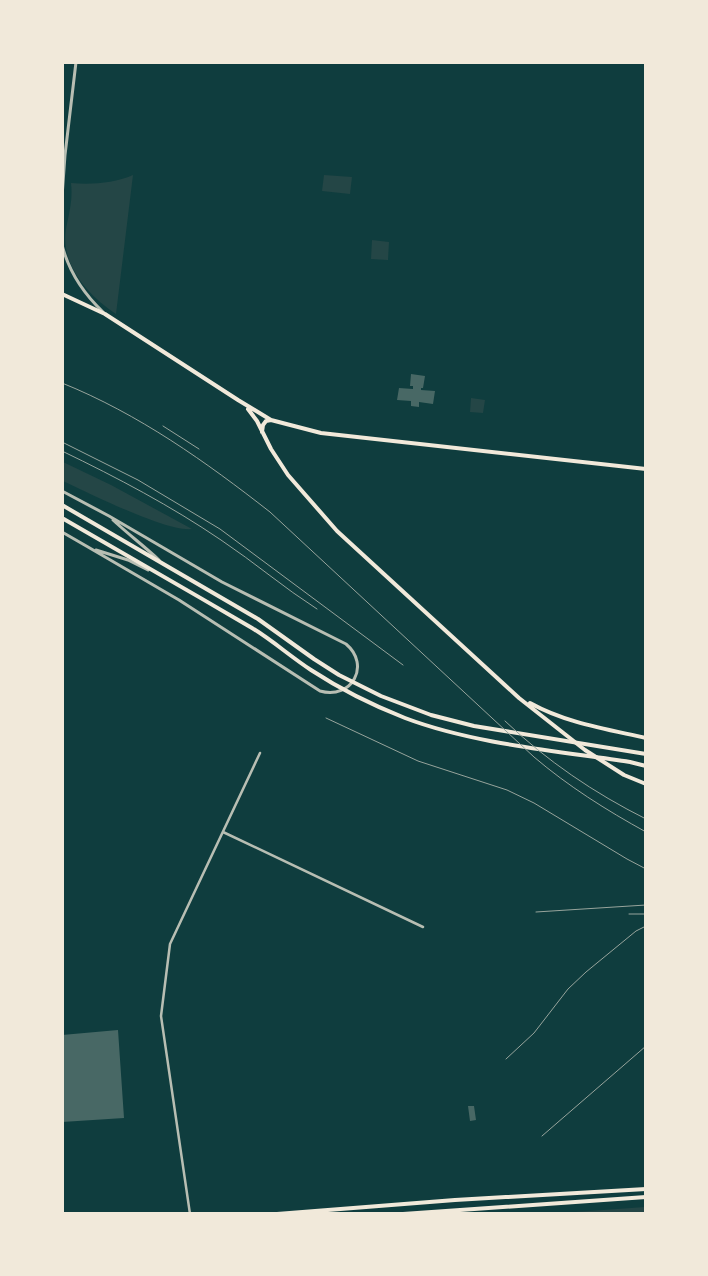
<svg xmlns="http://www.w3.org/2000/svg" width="708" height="1276" font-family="'Sofia Sans Condensed',sans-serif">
	<rect width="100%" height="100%" fill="#0f3d3e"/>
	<!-- green -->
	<path fill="#244646" d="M 133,175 L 116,314 C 89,296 60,265 66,229 C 69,213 73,200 71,183 C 92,185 114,183 133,175 Z
		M 324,175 L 352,177 L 350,194 L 322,191 Z
		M 372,240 L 389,242 L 388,260 L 371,259 Z
		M 471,398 L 485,400 L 483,413 L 470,412 Z
		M 63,462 L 111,485 L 192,529 C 166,532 89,493 63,481 Z
		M 645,1207 L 645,1213 L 561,1213 Z"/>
	<!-- building -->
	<path fill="#486865" d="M 411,374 L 425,376 L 423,388 L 421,388 L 421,390 L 435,391 L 433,404 L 419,402 L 419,407 L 411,406 L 411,401 L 397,400 L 399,388 L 413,389 L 413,386 L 410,386 Z
		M 118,1030 L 124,1118 L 62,1122 L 62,1035 Z
		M 468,1106 L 474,1106 L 476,1120 L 470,1121 Z"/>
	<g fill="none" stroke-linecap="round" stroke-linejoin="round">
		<!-- minor -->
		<path stroke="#b8beb3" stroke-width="2.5" d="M 223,832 L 423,927
			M 190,1214 L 161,1016 L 170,944 L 260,753"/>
		<!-- tertiary -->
		<path stroke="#b8beb3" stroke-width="3" d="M 62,197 L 65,155 L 76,62
			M 62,245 C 69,272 83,293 103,312
			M 62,491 L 109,516 L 222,582 L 346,644 C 371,665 352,700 320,691 L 179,600 L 88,547
			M 113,520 C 128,534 144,546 159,560
			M 62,532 L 88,547
			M 96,550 L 128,560 L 148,570"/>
		<!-- secondary -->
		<path stroke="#f1e9da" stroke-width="4" d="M 62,294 L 105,314 L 238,400 L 271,420 L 321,433 L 646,469
			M 248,409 L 257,421 L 271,449 L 288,475 L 337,531 L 519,698 L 585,750 L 624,775 L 646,784
			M 262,432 L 263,425 L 266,421 L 271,420
			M 530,703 C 566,723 606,729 646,738
			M 277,1214 L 455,1200 L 646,1189
			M 403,1214 L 646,1197"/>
		<!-- primary -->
		<path stroke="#f1e9da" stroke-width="4" d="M 62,505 L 258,619 L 314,659 L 339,675 L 381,696 L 431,715 L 474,726 L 646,754
			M 62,518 C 126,555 189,591 252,628 C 272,640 291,657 311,670 C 340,689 372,705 405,718 C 474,744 557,751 630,762 L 646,766"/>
		<!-- rail -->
		<path stroke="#97a49c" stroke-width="1" d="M 62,383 C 139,414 206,462 270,512 L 534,757 C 568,786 606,810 646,832
			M 163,426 L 199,449
			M 62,442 L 138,480 L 220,529 L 403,665
			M 62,451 C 118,478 171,506 221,540 C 254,562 284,588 317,609
			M 326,718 L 418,761 L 507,790 L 534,803 L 627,859 L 646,869
			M 505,721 C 547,761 594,793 646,819
			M 536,912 L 646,905
			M 629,914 L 646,914
			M 506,1059 L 534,1033 L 568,989 L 586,972 L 636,931 L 646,926
			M 542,1136 L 646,1046"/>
	</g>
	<!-- border -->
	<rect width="708" height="1276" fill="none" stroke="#f1e9da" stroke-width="128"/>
</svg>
